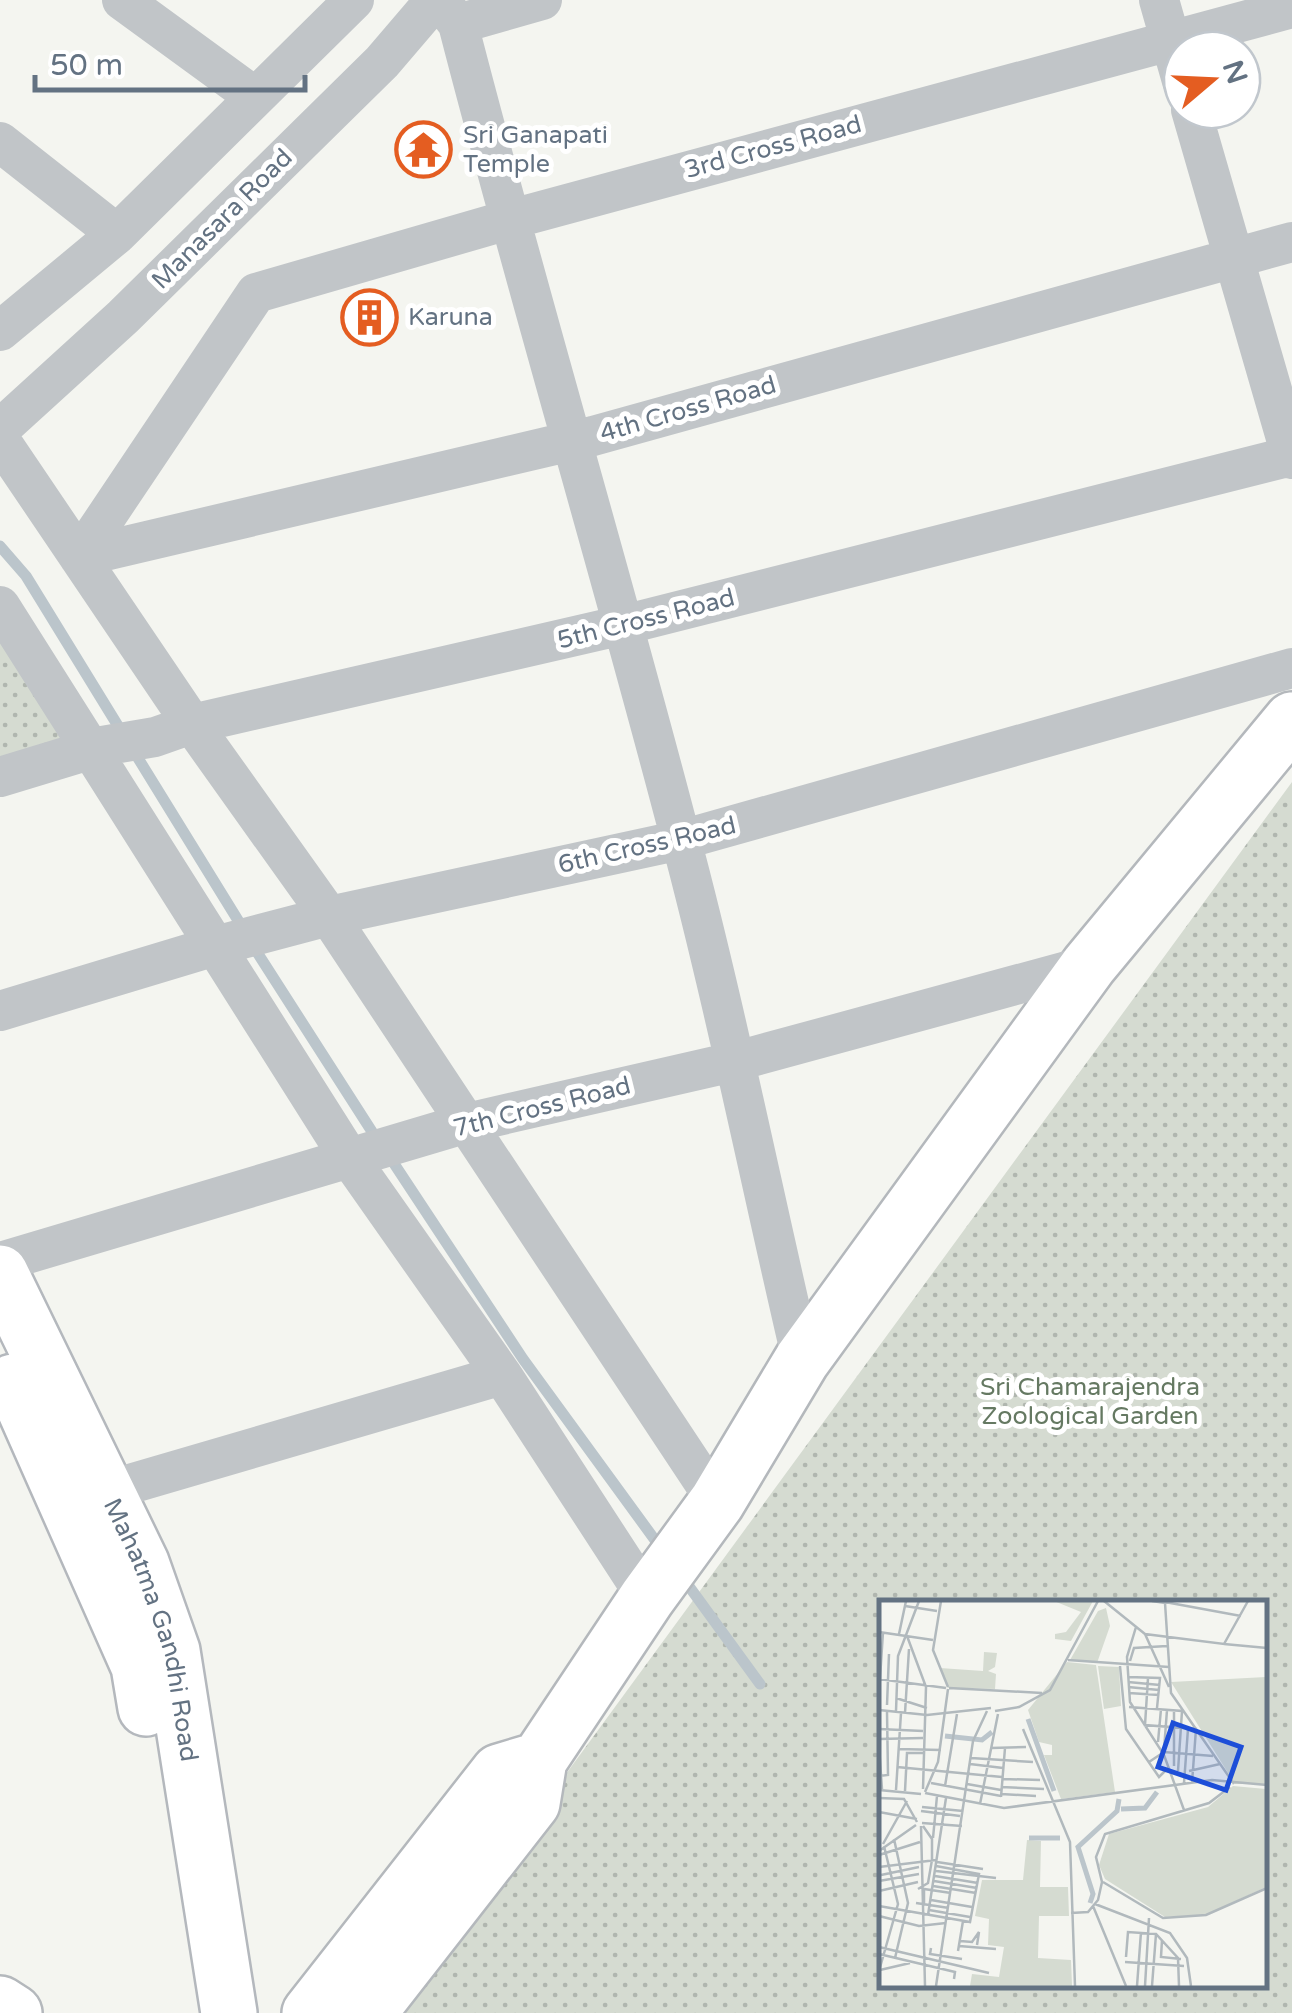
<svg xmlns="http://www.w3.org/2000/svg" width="1292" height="2013" font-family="'Varela Round',sans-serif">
	<defs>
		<pattern id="park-dots" width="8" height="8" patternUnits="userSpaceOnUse" patternTransform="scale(2.5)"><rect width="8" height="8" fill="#d5dbd1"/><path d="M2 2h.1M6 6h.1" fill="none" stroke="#b0b6af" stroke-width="1.8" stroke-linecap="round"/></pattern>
	</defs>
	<rect width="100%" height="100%" fill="#f4f5f0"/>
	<!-- park -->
	<path fill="url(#park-dots)" fill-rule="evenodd" d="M 0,630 L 75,745 L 0,767 Z
		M 1292,782 L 1292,2013 L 391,2013 ZM 882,1603 L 1264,1603 L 1264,1986 L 882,1986 Z"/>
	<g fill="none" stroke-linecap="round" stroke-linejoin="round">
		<!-- stream -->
		<path stroke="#bbc5cb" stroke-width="11" d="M 0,546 L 26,576 L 123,734
			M 133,750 L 244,930
			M 253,946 L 378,1141
			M 389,1156 L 523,1359 L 663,1551
			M 680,1574 L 760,1684"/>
		<defs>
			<g id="secondary">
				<path id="s1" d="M 0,1273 L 141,1563 L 172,1651 L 229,2013"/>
				<path d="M 13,1382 L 139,1666 L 146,1708"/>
			</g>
			<path id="primary" d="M 0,2004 L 14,2013
				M 310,2013 L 499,1772 L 539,1760
				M 368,2013 L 532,1803 L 539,1760 L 647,1598 L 717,1502 L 802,1360 L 1089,965 L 1292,720"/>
		</defs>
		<!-- secondary casing -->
		<use href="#secondary" stroke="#b4b8bd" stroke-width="60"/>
		<!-- primary casing -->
		<use href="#primary" stroke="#b4b8bc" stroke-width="60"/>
		<!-- minor -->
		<path stroke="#c1c5c8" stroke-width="40" d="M 122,0 L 255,97
			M 440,0 L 458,24 C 528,296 609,564 680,836 C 726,1009 761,1185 802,1360
			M 1159,0 L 1182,81
			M 458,24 L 542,0
			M 1191,110 L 1292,459
			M 0,142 L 117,234
			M 0,331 L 117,234 L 354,0
			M 0,429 L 123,317 L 382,62 L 435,0
			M 0,440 L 192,724 L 329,916 L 717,1502
			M 79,557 L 256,293 L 508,220 L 1292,8
			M 79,557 L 593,436 L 1292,242
			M 0,606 L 348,1156 L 502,1375 L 647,1598
			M 0,777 L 102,746 L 155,737 L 192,724 L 623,625 L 1291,456
			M 0,1011 L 215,946 L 329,916 L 681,840 L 1292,668
			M 0,1262 L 467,1123 L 733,1062 L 1089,965
			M 106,1491 L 502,1375"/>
		<!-- secondary -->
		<use href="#secondary" stroke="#fff" stroke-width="55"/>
		<!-- primary -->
		<use href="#primary" stroke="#fff" stroke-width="55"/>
	</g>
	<!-- icons -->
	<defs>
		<symbol id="temple-ring" viewBox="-11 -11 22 22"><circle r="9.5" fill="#fff" stroke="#e45d21" stroke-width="1.5"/><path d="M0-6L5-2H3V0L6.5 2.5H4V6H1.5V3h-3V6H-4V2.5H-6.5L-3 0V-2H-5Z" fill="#e45d21"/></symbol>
		<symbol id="building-ring" viewBox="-11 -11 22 22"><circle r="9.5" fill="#fff" stroke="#e45d21" stroke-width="1.5"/><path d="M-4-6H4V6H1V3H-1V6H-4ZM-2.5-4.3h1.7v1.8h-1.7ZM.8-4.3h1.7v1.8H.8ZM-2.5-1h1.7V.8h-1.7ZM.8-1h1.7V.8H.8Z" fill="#e45d21"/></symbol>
	</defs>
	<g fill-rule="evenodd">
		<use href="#temple-ring" x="392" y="118" width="63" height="63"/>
		<use href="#building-ring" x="338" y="286" width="63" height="63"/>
	</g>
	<g text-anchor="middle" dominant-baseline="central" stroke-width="10" stroke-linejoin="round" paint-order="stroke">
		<!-- poi labels -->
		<g font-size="25" fill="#637282" stroke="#fff" text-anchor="start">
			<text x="463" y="135">Sri Ganapati<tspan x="463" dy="29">Temple</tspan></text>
			<text x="408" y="317">Karuna</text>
		</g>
		<!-- street labels -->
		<g font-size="25" fill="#637282" stroke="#fff">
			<text transform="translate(773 147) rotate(-15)">3rd Cross Road</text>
			<text transform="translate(222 219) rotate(-45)">Manasara Road</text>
			<text transform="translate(688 409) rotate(-16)">4th Cross Road</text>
			<text transform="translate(646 619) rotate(-14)">5th Cross Road</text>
			<text transform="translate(647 845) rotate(-13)">6th Cross Road</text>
			<text transform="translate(542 1107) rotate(-14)">7th Cross Road</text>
			<text stroke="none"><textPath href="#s1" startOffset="390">Mahatma Gandhi Road</textPath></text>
		</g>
		<!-- park labels -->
		<g font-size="25" fill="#657962" stroke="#fff">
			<text x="1090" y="1387">Sri Chamarajendra<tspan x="1090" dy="29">Zoological Garden</tspan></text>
		</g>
	</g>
	<!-- overview -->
	<g transform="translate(879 1600)">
		<rect width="388" height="388" fill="#f4f5f0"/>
		<path d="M 219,66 L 240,67 L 242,106 L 225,109 ZM 354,186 L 387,189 L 387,287 L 326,315 L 286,317 L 226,279 L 220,265 L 230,234 L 329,207 Z" fill="#d5dbd1"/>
		<path d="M 148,240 L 162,241 L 161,287 L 189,287 L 190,316 L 160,316 L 159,358 L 192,360 L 193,386 L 91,386 L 93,374 L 120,377 L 125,347 L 109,345 L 110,319 L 96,316 L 103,280 L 144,280 Z" fill="#d5dbd1"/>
		<path d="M 175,1 L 214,1 L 192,41 L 176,39 L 176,34 L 187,32 L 202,12 ZM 227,8 L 231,26 L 218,63 L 191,60 L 219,11 ZM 105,52 L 118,53 L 116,67 L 109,71 L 117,74 L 116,89 L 69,88 L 61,68 L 104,71 ZM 188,62 L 217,65 L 236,192 L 182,199 L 165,155 L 173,155 L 173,145 L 160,142 L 149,110 ZM 387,77 L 387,184 L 356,184 L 292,82 Z" fill="#d5dbd1"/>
		<path fill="none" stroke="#bbc5cb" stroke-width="5" d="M 149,119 L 175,191M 66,136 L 103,140 L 113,132M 242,209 L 266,208 L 278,192M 150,238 L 181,238M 211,303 L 214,294 L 199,247 L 238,211 L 240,199"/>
		<path fill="none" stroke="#b1b9bd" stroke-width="2.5" d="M 62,1 L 54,50 L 69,87M 225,1 L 266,34 L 345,44 L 369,1M 273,1 L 286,3 L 292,93 L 355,184M 286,2 L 362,16M 26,6 L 58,11M 257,27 L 248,57 L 251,102 L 285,155 L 305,210M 0,32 L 54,40M 20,34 L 27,1M 266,34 L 290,87M 28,36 L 47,87 L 44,189M 345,44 L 388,48M 189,60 L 290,67M 251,61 L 255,48 L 288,46M 241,66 L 247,129 L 280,177 L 289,168M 249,77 L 281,78 L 278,108M 269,78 L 266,125 L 317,129 L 313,183M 0,79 L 67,88M 249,82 L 281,85M 249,87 L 280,90M 70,88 L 163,93M 250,93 L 280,95M 0,94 L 4,32M 17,98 L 48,108M 8,105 L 10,54M 250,107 L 303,111 L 299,171M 0,110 L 48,115 L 112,108M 17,111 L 19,56 L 40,1M 116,111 L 140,107 L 171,90 L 219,1M 26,113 L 30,49M 0,129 L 44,131M 144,129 L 191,242 L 196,386M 0,139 L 44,138M 279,142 L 282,109M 0,146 L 3,189M 112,148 L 147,147M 19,149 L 62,150M 285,150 L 288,110M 92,158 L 154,162M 270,162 L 285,152 L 334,156M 91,164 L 124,168M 295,166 L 295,110M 18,167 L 123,177M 310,171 L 341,164M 0,176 L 9,175 L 8,112M 123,179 L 161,180M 52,183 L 122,196M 305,183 L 309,129M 88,184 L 122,190M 66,186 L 78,114M 122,187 L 165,189M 0,190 L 42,194M 17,190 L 22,113M 26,191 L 28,153 L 44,153M 46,192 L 59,162 L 69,89M 46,193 L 125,208 L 333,180 L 388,185M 122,194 L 157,196M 122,197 L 126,148M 0,198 L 25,199 L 38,222M 101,204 L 119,114M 43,207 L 84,211M 42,211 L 81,216M 0,212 L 38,219M 43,223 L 83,226M 42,226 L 46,386M 54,238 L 58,196M 15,239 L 29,303 L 16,358M 4,244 L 28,201M 0,251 L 37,225M 0,255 L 41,242M 58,262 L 104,269M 0,267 L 57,260M 57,271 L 117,278M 2,275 L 40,267M 56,276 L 99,283M 0,281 L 40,274M 55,281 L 98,288M 224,282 L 284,318 L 327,315 L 388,288M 54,286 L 97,293M 39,289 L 49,283 L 53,260 L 53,239 L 44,226M 0,291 L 39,282M 52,300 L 93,307M 37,303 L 70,308M 216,304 L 291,333 L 308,358 L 312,386M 45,305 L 45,289 L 72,293M 0,306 L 91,322 L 100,274 L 57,266M 214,306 L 247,386M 50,310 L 91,317M 192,313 L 209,312 L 219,300 L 223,282 L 217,257 L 226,234 L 330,203 L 351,187M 49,315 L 67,198M 0,316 L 40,326 L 67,323M 283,340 L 282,357 L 302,359M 81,341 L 93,342 L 100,332 L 98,345M 80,346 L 117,349M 0,347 L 110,373M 52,348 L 51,354 L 83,359M 79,351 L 84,321M 0,354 L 76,372 L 75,379M 247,357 L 249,332 L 277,334 L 299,358 L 300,386M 246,362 L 305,366M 1,370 L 31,363M 0,371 L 19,304 L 5,246M 57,386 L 94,141 L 108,111M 258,386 L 262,332M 266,386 L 270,318M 273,386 L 277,334"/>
		<path fill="#1d4ed8" fill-opacity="0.15" stroke="#1d4ed8" stroke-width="5" d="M 294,123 L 362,147 L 347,190 L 279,167 Z"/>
		<rect width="388" height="388" fill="none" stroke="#637282" stroke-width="5"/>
	</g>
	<!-- north arrow -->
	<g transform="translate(1212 80) rotate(71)"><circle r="48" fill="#ffffff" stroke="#c1c7cd" stroke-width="2.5"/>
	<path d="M0-8L18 38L0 25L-18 38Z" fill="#e45d21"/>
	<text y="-15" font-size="28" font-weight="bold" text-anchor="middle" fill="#637282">N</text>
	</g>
	<!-- scale -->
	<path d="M35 75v15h270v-15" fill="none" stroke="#637282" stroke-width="5"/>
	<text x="50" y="75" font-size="30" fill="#637282" stroke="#ffffff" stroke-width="8" paint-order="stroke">50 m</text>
</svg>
